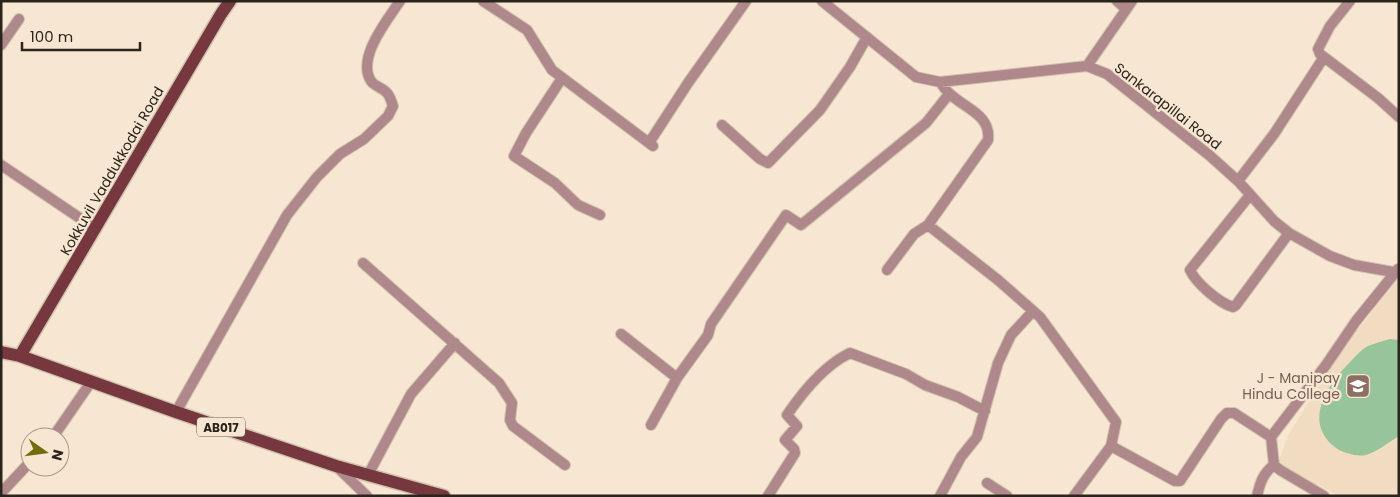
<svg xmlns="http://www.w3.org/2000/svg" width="1400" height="497" font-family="Poppins,sans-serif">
	<rect width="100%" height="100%" fill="#f7e6d1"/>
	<!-- built -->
	<path fill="#f2dcc1" d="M 1397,279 L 1399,280 L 1399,496 L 1338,496 L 1318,484 L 1309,485 L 1277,465 L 1288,436 L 1348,336 L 1358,330 Z"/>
	<!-- green -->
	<path fill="#97c49b" d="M 1390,339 L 1399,340 L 1399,436 C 1389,442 1377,452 1366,455 C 1358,457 1343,453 1336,448 C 1302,422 1327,385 1351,361 C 1356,356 1362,349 1368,346 C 1375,343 1383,341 1390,339 Z"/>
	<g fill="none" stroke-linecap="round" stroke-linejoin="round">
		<defs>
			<path id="minor" d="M 483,1 L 527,30 L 552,70 L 653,146
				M 822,1 L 916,77 L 940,82 L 1087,66 L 1107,74 L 1209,155 L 1238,181 L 1274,221 L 1289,233 L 1330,256 L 1354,265 L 1399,273
				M 1117,1 L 1126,9
				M 1350,1 L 1330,26 L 1318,49 L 1320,54 L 1378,98 L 1399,117
				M 1,45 L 19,19
				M 1087,66 L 1132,1
				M 562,78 L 526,133 L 514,156 L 555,183 L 578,205 L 600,215
				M 940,82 C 943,86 946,91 950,94 C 966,109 991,115 988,140 L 928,225 L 998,280 L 1040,317 L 1116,422 L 1111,446 L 1074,496
				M 722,125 L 760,159 L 768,163 L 820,110 L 850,67 L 867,37
				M 649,143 L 688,83 L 746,1
				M 1,165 L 96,229
				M 1238,181 L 1274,134 L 1324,57
				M 1250,195 L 1190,270 C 1196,283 1219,303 1233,307 L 1236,305 L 1289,233
				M 363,263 L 499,383 L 512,403 L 510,420 L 513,426 L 565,465
				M 887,270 L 914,234 L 928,225
				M 621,334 L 677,378
				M 176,412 L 287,215 L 317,177 L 340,154 L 364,139 L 388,116 L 393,106 C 391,101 390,95 386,92 C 381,87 374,86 371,81 C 356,58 388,19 400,1
				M 651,425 L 677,378 L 708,335 L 711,324 L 786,215 L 801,225 L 926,123 L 949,94
				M 53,437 L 91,382
				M 1271,437 L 1326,365 L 1356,321 L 1398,269
				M 1111,446 L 1175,481 L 1180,481 L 1221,419 L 1227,413 L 1234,413 L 1271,437 L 1274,465 L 1280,470 L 1324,496
				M 336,466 L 367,496
				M 368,475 L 411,394 L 455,343
				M 987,483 L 1007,496
				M 1,493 L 30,462
				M 768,496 L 795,453 L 794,449 L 785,440 L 797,426 L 787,415 C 802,393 825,365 850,353 L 906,374 L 925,385 L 958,397 L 985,411
				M 940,496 L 961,457 L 977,437 L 998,363 L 1011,335 L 1033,311
				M 1257,496 C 1260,483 1263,473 1274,465"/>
			<path id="major" d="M 1,352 L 20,356 L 176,412 L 336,466 L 444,496
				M 20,356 L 221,14 L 230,1"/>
		</defs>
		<!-- minor casing -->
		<use href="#minor" stroke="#d2c3b0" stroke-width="12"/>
		<!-- major casing -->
		<use href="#major" stroke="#d2c3b0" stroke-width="15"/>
		<!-- minor -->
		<use href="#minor" stroke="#ae888a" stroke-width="10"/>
		<!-- major -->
		<use href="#major" stroke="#76373e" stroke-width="12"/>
	</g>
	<!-- icons -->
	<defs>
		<symbol id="school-square" viewBox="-11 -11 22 22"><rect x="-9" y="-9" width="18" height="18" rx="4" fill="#8d6e63" stroke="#f7e6d1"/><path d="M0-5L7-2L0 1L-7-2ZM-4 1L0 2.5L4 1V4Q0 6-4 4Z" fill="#fff"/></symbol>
	</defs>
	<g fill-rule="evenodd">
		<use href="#school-square" x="1344" y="372" width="28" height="28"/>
	</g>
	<g text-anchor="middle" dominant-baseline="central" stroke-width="4.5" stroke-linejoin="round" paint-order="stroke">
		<!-- shield labels -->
		<rect fill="#f7e6d1" stroke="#685e52" stroke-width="1" x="197" y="417.5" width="48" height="19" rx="4"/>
		<g font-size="12" font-weight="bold" fill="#2b241c">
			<text x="221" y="427">AB017</text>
		</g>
		<!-- street labels -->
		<g font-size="14" fill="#2b241c" stroke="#f7e6d1">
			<text transform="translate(1168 106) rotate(38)">Sankarapillai Road</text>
			<text transform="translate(112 171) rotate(-60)">Kokkuvil Vaddukkodai Road</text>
		</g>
		<!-- education labels -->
		<g font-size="14" fill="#785e54" stroke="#f7e6d1" text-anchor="end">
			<text x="1340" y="378">J - Manipay<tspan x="1340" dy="16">Hindu College</tspan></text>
		</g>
	</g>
	<!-- border -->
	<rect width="1400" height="497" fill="none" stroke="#2b241c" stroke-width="5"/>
	<!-- north arrow -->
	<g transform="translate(45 452) rotate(104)"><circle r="24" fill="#f7e6d1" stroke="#a59889"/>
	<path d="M0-4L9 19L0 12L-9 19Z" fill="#706d0c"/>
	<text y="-8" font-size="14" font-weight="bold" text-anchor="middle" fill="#2b241c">N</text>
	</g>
	<!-- scale -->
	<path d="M22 42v8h118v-8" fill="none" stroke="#2b241c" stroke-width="2.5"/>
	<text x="30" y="42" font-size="15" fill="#2b241c" stroke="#f7e6d1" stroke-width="4" paint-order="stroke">100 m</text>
</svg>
